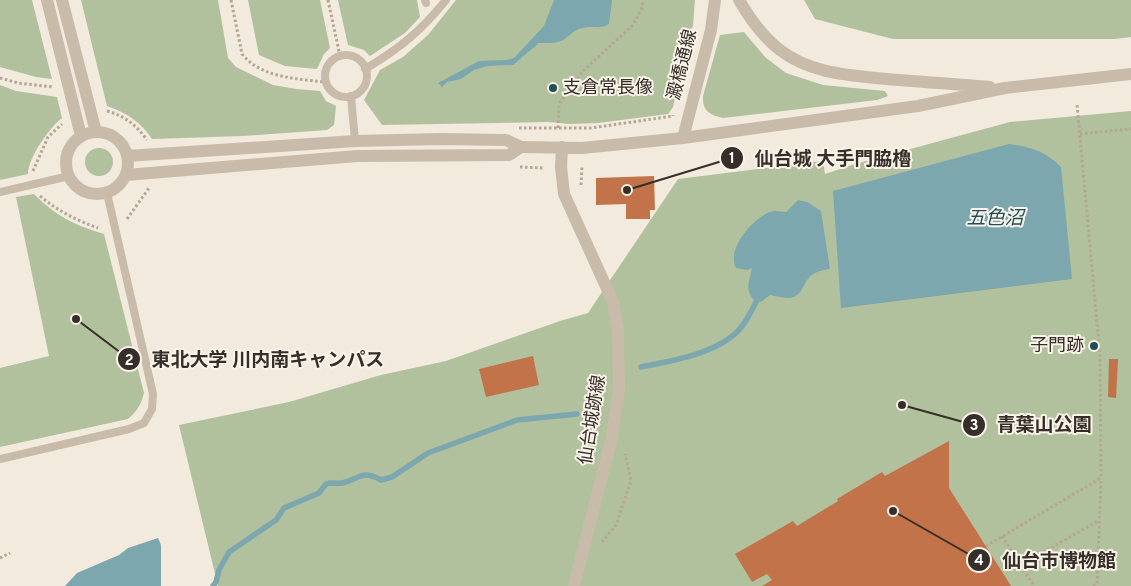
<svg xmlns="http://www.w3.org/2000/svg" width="1131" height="586" font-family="Overpass,'Noto Sans JP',sans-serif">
	<rect width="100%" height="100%" fill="#f1eadd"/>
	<!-- green -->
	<path fill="#b1c09d" d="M 0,0 L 32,0 L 52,79 L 36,77 L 0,67 Z
		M 81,0 L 218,0 L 228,58 L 236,67 L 273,85 L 296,89 L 320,91 L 326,101 L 336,106 L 334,125 L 327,130 L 243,136 L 152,139 C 141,122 127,113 107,106 Z
		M 248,0 L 320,0 L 330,48 L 324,54 L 317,69 L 285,66 L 259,55 Z
		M 338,0 L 417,0 L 420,17 L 405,33 L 370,56 L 364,50 L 348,45 Z
		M 456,0 L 695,0 L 693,25 L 673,107 L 668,114 L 598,123 L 570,124 L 548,122 L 382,125 L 364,100 L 380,70 L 403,57 L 428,35 Z
		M 804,0 L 1131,0 L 1131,37 L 1115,39 L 893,39 L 815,19 Z
		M 744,32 L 765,57 L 786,73 L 823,85 L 885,91 L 888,96 L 877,100 L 723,118 C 709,115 702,110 703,96 L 720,35 Z
		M 0,85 L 16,91 L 57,97 L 62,118 C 49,128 28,158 28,174 L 0,180 Z
		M 1131,111 L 1131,586 L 218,586 L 179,425 L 289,402 L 381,375 L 446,361 L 560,321 L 588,313 L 678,179 L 823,161 L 825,174 L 855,164 L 1010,122 Z
		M85 162a14 14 0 1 1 28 0a14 14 0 1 1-28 0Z
		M 34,194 C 56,216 74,225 104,234 L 144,393 C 141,405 137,411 128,419 L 0,447 L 0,368 L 49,356 L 16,197 Z"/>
	<!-- water -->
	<path fill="#7ca7ae" d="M 554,0 L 612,0 L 609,24 C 601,30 593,25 583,28 C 574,29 570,36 563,40 C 555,44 547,43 539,43 L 513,65 L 487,66 L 474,70 L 461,79 L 447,82 L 442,87 L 438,83 L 479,61 L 506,60 L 514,58 L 544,26 Z
		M 1009,144 C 1031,147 1045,151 1061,167 L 1072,279 L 841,308 L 833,191 Z
		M 798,200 L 807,202 L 821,211 L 830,269 C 822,270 813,272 808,279 C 802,286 802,296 790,298 C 784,298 776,296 770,295 L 761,302 L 756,302 C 744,290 749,283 752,268 L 747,270 L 736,268 C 726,249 753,218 770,212 C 775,210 781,212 786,212 Z
		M 158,538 L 161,545 L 161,586 L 65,586 L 77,573 L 119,555 L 128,548 Z"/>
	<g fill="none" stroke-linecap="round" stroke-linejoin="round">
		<!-- stream -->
		<path stroke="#7ca7ae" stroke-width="5.5" d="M 641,367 C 671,361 715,354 738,331 C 746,323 751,312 756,302
			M 213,586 L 216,582 L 219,570 L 229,552 L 276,520 L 284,508 L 319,493 L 326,484 C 331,482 337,484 342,483 C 360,479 361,469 381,480 L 392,477 L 428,453 L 517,420 L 577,414"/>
	</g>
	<!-- building -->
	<path fill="#c2734a" d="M 654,176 L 655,210 L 650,210 L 650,219 L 626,219 L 626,204 L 596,205 L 596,178 Z
		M 533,356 L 539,385 L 486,397 L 479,369 Z
		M 1109,359 L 1118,359 L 1116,398 L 1108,397 Z
		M 949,441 L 949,488 L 1011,586 L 762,586 L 772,580 L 767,574 L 752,582 L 735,554 L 793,521 L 797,526 L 838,501 L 837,499 L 882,472 L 885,476 Z"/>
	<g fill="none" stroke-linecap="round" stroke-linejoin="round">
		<!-- path -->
		<path stroke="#b5a593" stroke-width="3" stroke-dasharray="2.5 2.5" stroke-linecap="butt" d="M 231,0 L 242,54 C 261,78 298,79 326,82
			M 328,0 L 340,56
			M 0,78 L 18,83 L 53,87
			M 107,111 C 125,116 136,125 147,140
			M 519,128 L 591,128 L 673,116 L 673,115
			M 558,128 L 559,104 L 583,71 L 633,25 L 642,8 L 643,0
			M 1080,134 L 1131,129
			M 520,167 L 544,168
			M 33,171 L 48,137 L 62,124
			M 581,185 L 582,166
			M 40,196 C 58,211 76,220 98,228
			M 127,219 L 149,188
			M 1002,536 L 1034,586
			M 602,542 L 616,525 L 631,481 L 625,454
			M 986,546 L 1101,478 L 1100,356 L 1077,104
			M 0,558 L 10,553
			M 1021,565 L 1098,521
			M 1093,586 L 1097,584 L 1101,479"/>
		<!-- service -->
		<path stroke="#c9bba9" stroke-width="8" d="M 425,0 L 426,3
			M325 76a21 21 0 1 1 42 0a21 21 0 1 1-42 0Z
			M 365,69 C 399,49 421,31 446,0
			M 351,96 L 355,141
			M 0,192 L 69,176
			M 0,459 L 129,429 L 144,423 L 152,409 L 153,394 L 107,193"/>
		<!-- minor -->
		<path stroke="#c9bba9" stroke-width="12" d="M 47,0 L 81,136
			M 62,0 L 96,132
			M66 163a31 31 0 1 1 62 0a31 31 0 1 1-62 0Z
			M 126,175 L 357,156 L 509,155 L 521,147 L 506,140 L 441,139 L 355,141 L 127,156"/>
		<!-- tertiary -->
		<path stroke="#c9bba9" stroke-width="12" d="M 739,0 C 750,19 763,37 780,50 C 811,74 850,75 887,79 C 921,82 956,84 990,87
			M 683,138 L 711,30 L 715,0
			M 521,147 L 582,148 L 683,138 L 918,106 L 1005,88 L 1131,74
			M 562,147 L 561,167 L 564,194 L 613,302 L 618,330 L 619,390 L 611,441 L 574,586"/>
	</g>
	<!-- markers -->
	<g fill="#1f4e57" stroke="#f9f3e9" stroke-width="2">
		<circle cx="553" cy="88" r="5"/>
		<circle cx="1094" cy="346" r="5"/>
	</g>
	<g text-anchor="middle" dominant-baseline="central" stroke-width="4" stroke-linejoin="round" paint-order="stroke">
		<!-- street labels -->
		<g font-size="18" fill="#362e28" stroke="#f9f3e9">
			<text transform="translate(683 65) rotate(-76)">澱橋通線</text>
			<text transform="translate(593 420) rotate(-81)">仙台城跡線</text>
		</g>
		<!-- poi labels -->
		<g font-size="18" fill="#362e28" stroke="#f9f3e9" text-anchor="start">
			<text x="563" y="88">支倉常長像</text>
			<text x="1084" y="346" text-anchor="end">子門跡</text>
		</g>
		<!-- water labels -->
		<g font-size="19" font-style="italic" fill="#1f4e57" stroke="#f9f3e9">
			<text x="995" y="219">五色沼</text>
		</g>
	</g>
	<!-- callouts -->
	<path fill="none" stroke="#362e28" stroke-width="2" d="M627 190L732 158M76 319L129 359M902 405L974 425M893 511L979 560"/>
	<g fill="#362e28" stroke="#f9f3e9" stroke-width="2">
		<circle cx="627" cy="190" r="5"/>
		<circle cx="76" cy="319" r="5"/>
		<circle cx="902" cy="405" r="5"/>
		<circle cx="893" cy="511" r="5"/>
		<circle cx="732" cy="158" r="12"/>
		<circle cx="129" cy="359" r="12"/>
		<circle cx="974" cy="425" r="12"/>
		<circle cx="979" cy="560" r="12"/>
	</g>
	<g font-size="15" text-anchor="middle" font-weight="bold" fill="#fff">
		<text x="732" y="163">1</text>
		<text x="129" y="365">2</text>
		<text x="974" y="430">3</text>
		<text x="979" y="565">4</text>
	</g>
	<g font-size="19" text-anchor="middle" font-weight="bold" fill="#362e28" stroke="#f9f3e9" stroke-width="4" stroke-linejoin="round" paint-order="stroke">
		<text x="833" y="165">仙台城 大手門脇櫓</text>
		<text x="268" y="366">東北大学 川内南キャンパス</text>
		<text x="1044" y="431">青葉山公園</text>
		<text x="1059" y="567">仙台市博物館</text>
	</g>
</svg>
